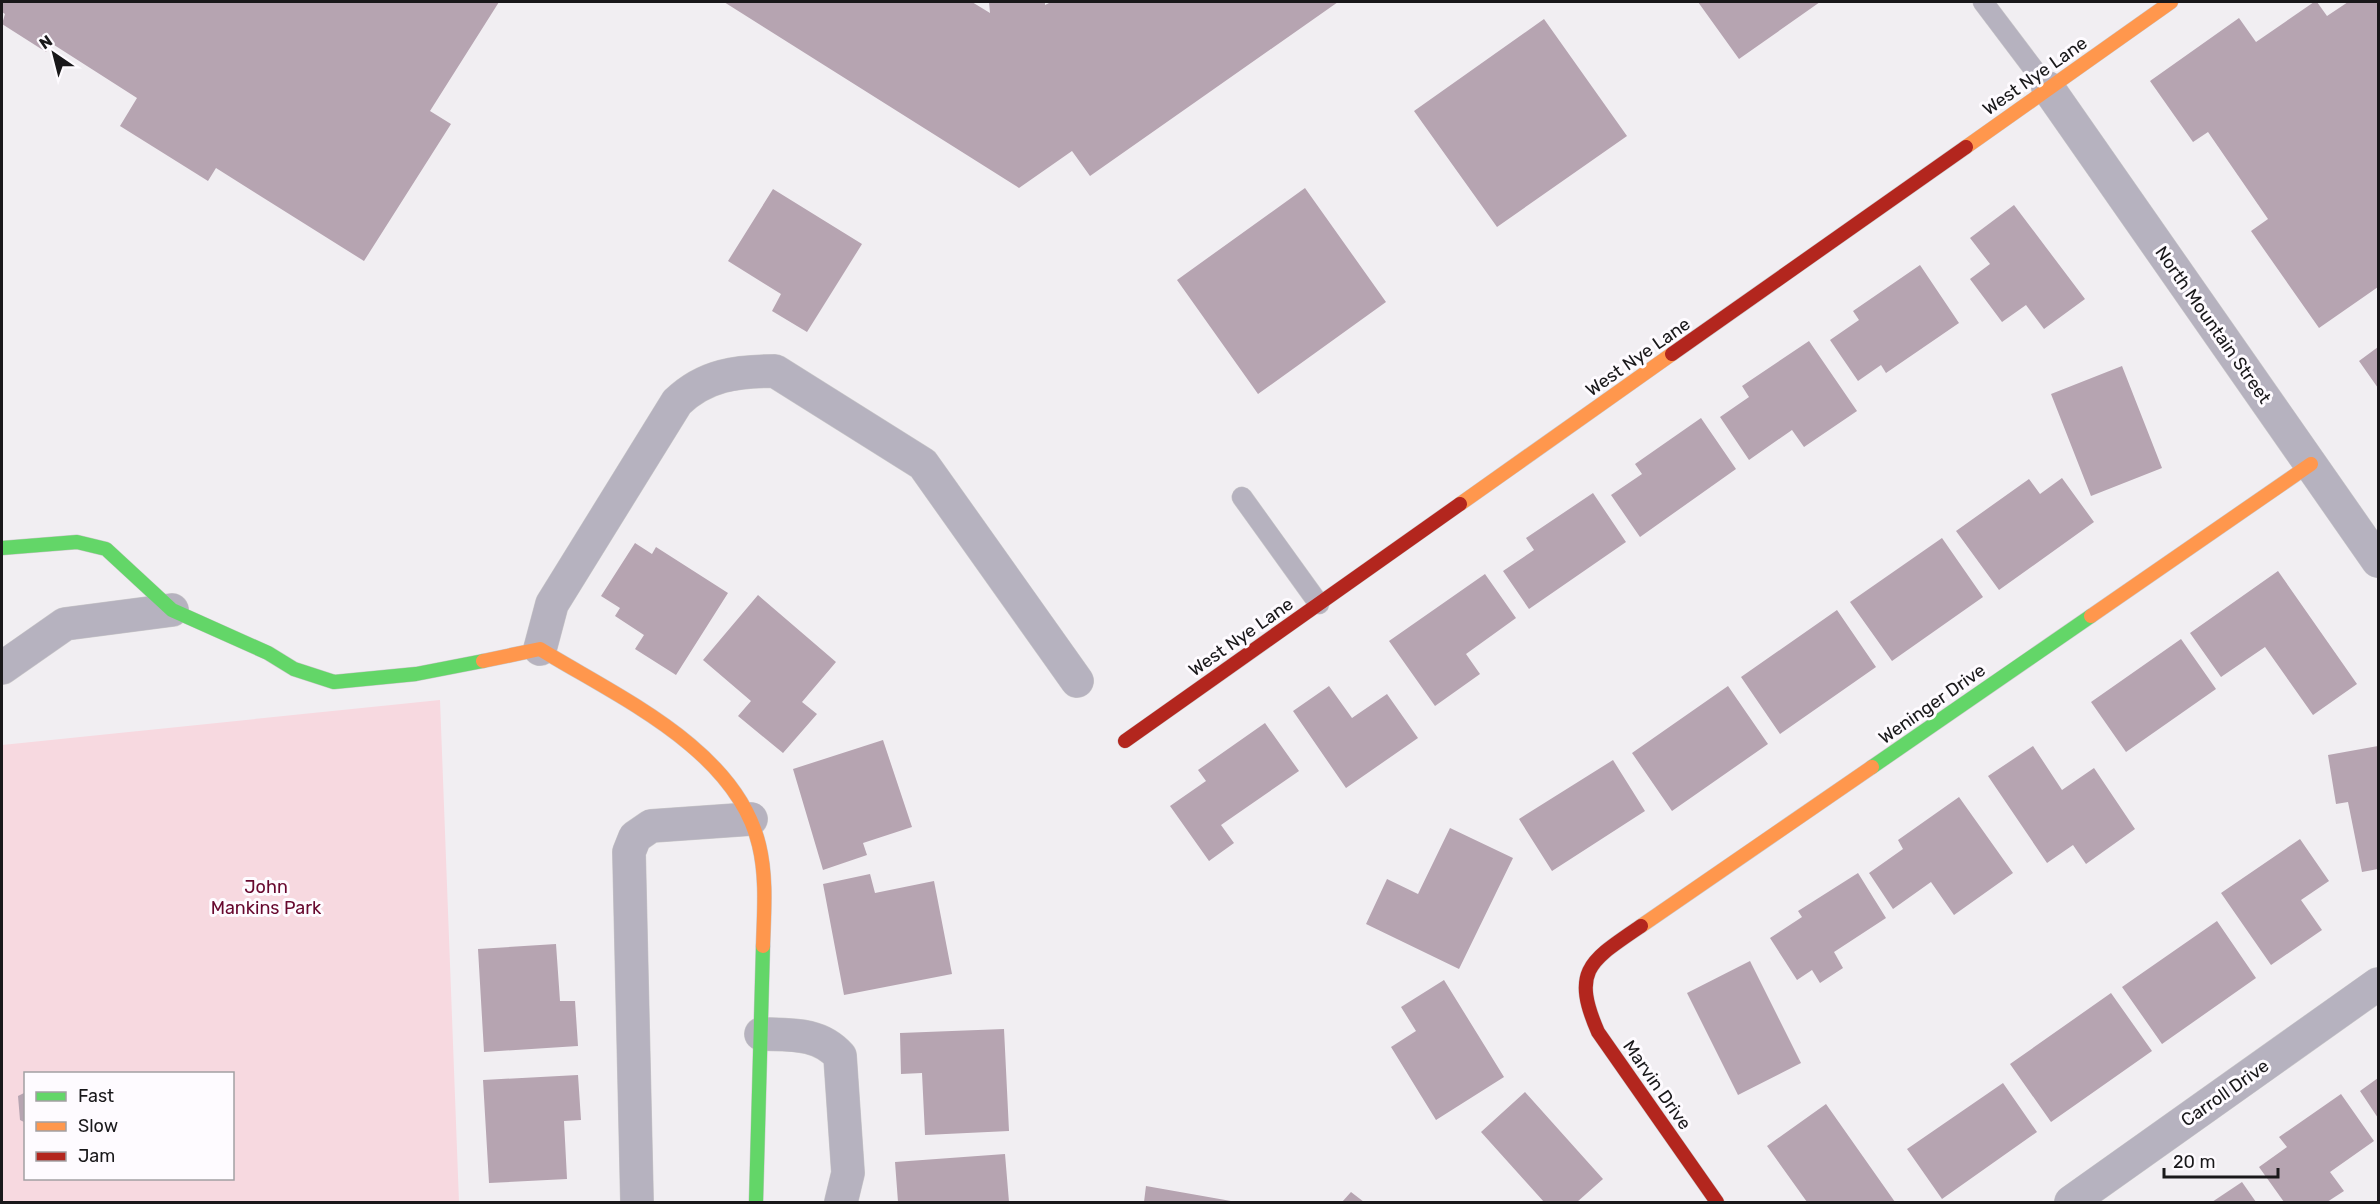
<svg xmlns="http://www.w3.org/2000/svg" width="2380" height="1204" font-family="Rubik,sans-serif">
	<rect width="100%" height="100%" fill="#f1eef2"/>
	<!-- green -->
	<path fill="#f7d9e0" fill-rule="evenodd" d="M 440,700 L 459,1202 L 2,1202 L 2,745 ZM 26,1074 L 232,1074 L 232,1178 L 26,1178 Z"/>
	<!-- building -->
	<path fill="#b6a4b1" d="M 2,2 L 499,2 L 430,111 L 451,124 L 364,261 L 216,168 L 208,181 L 120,126 L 137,98 L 51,43 L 46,52 L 2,24 L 5,14 L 2,12 Z
		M 724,2 L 972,2 L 990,13 L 989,2 L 1045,2 L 1045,5 L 1051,2 L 1338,2 L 1090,176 L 1072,151 L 1019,188 Z
		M 1698,2 L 1820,2 L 1739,59 Z
		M 2314,2 L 2317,2 L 2327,16 L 2348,2 L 2378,2 L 2378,287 L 2319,328 L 2251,231 L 2268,219 L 2208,132 L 2193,142 L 2150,81 L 2239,18 L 2256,42 Z
		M 1544,19 L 1627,136 L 1497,227 L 1414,111 Z
		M 1305,188 L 1386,302 L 1258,394 L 1177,280 Z
		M 773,189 L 862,244 L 807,332 L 772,311 L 781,294 L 728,261 Z
		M 2014,205 L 2085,299 L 2044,329 L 2026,305 L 2002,322 L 1970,279 L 1990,264 L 1970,238 Z
		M 1920,265 L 1959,323 L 1886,373 L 1881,365 L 1858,381 L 1830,340 L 1859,320 L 1853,311 Z
		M 1809,341 L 1857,411 L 1804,447 L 1792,430 L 1749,460 L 1720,417 L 1749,397 L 1742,386 Z
		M 2378,347 L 2378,388 L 2359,361 Z
		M 2122,366 L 2162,468 L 2091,496 L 2051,394 Z
		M 1701,418 L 1736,469 L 1640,537 L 1611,495 L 1642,474 L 1635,464 Z
		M 2062,478 L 2094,522 L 1999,590 L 1956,531 L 2029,479 L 2040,494 Z
		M 1593,493 L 1626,542 L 1529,609 L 1503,571 L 1534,550 L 1526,538 Z
		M 1942,538 L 1983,597 L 1892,661 L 1850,602 Z
		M 635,543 L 652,554 L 656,547 L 728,593 L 676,675 L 635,649 L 644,635 L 615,616 L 620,608 L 601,596 Z
		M 2278,571 L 2357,684 L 2313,715 L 2265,647 L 2221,677 L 2190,633 Z
		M 1485,574 L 1516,618 L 1466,654 L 1480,674 L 1435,706 L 1389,641 Z
		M 758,595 L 836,662 L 802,702 L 817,714 L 783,753 L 738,716 L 751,701 L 703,660 Z
		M 1837,610 L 1876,667 L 1780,734 L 1741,677 Z
		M 2181,639 L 2216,689 L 2126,752 L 2091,702 Z
		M 1329,686 L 1352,718 L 1387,694 L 1418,738 L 1346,788 L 1293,711 Z
		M 1728,686 L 1768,744 L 1672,811 L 1632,753 Z
		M 1265,723 L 1299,771 L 1221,825 L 1234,843 L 1209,861 L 1170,806 L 1206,781 L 1198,770 Z
		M 883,740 L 912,827 L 863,843 L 867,855 L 823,870 L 793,769 Z
		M 2033,746 L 2062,790 L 2094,768 L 2135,829 L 2086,864 L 2073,845 L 2047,863 L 1988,776 Z
		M 2378,746 L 2378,869 L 2362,872 L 2348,802 L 2336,804 L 2328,755 Z
		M 1613,760 L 1645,811 L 1552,871 L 1519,819 Z
		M 1959,797 L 2013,873 L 1954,915 L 1931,882 L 1893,909 L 1869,873 L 1903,849 L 1898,840 Z
		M 1450,828 L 1513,858 L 1459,969 L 1366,924 L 1387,879 L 1418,894 Z
		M 2300,839 L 2329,881 L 2301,900 L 2322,930 L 2271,965 L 2221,893 Z
		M 1858,873 L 1886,918 L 1834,952 L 1843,968 L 1820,983 L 1812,970 L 1797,980 L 1770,938 L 1802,917 L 1798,911 Z
		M 870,874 L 875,893 L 934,881 L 952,974 L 844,995 L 823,884 Z
		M 2217,921 L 2256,978 L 2162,1044 L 2122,987 Z
		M 556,944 L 560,1001 L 575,1001 L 578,1046 L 484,1052 L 478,949 Z
		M 1750,961 L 1801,1063 L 1738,1095 L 1687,993 Z
		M 1444,980 L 1504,1077 L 1436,1120 L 1391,1047 L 1416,1031 L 1401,1007 Z
		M 2111,993 L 2152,1051 L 2051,1122 L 2010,1064 Z
		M 1004,1029 L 1009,1131 L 925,1135 L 922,1073 L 901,1074 L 900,1033 Z
		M 578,1075 L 581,1120 L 564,1121 L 567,1179 L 489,1183 L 483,1080 Z
		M 2378,1078 L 2378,1118 L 2360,1091 Z
		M 2003,1083 L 2037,1132 L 1942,1199 L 1907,1149 Z
		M 26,1092 L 26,1123 L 20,1120 L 18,1096 Z
		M 1525,1092 L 1603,1179 L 1577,1202 L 1544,1202 L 1481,1132 Z
		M 2341,1094 L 2374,1141 L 2330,1172 L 2344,1191 L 2327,1202 L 2284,1202 L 2259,1167 L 2287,1147 L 2279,1137 Z
		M 1826,1104 L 1895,1202 L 1807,1202 L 1767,1146 Z
		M 1005,1154 L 1009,1202 L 898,1202 L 895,1162 Z
		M 2242,1182 L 2256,1202 L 2212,1202 Z
		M 1146,1186 L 1231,1201 L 1231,1202 L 1144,1202 Z
		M 1351,1192 L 1364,1202 L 1342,1202 Z"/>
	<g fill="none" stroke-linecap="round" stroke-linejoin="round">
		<defs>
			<path id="lane" d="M 1983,2 L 2048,88
				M 1242,497 L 1319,604"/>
			<path id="street" d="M 2048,88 L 2378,561
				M 540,649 L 552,604 L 677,402 C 705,375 737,371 775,371 L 923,464 L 1077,681
				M 2,668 L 65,624 L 172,610
				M 761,1034 C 790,1035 819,1032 840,1056 L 848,1173 L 841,1202
				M 637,1202 L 629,852 L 635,837 L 651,826 L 751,819
				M 2071,1202 L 2378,984"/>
			<path id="fast" d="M 2,548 L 77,542 L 106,549 L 172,610 L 268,653 L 294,669 L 334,682 L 416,674 L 483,661
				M 1872,767 L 2091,616
				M 756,1202 L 763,946"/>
			<path id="slow" d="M 1966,147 L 2171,2
				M 1460,504 L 1672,354
				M 2091,616 L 2311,464
				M 483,661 L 540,649 C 618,697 736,749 759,845 C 767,878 764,912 763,946
				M 1641,926 L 1872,767"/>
			<path id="jam" d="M 1672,354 L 1966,147
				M 1125,741 L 1460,504
				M 1641,926 C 1590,961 1571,970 1598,1032 L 1717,1202"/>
		</defs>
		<!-- lane casing -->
		<use href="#lane" stroke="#cac8ca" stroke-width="21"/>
		<!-- street casing -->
		<use href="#street" stroke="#cac8ca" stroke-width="34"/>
		<!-- fast casing -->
		<use href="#fast" stroke="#cac8ca" stroke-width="15"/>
		<!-- slow casing -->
		<use href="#slow" stroke="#cac8ca" stroke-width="15"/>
		<!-- jam casing -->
		<use href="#jam" stroke="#cac8ca" stroke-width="15"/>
		<!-- lane -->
		<use href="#lane" stroke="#b6b2bf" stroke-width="20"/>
		<!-- street -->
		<use href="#street" stroke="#b6b2bf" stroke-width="33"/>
		<!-- fast -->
		<use href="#fast" stroke="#63d668" stroke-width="14"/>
		<!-- slow -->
		<use href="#slow" stroke="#ff974d" stroke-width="14"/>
		<!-- jam -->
		<use href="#jam" stroke="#b3261e" stroke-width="14"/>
	</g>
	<g text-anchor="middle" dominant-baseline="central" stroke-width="6" stroke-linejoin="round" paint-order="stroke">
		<!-- street labels -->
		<g font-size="18" fill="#19181a" stroke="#fefbff">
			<text transform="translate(2035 76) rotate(-35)">West Nye Lane</text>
			<text transform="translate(2213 325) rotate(55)">North Mountain Street</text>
			<text transform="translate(1638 357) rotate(-35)">West Nye Lane</text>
			<text transform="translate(1241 637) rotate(-35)">West Nye Lane</text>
			<text transform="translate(1932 704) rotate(-35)">Weninger Drive</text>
			<text transform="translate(1657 1085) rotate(55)">Marvin Drive</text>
			<text transform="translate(2225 1093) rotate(-35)">Carroll Drive</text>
		</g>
		<!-- park labels -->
		<g font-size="18" fill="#67082e" stroke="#fefbff">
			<text x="266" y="887">John<tspan x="266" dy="21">Mankins Park</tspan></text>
		</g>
	</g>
	<!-- border -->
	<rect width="2380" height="1204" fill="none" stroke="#19181a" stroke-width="6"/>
	<!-- legend -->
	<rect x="24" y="1072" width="210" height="108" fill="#fefbff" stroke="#a2a0a3" stroke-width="1.5"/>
	<rect x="36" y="1092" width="30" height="9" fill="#63d668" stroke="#a2a0a3" stroke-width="1.5"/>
	<text x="78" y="1102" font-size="18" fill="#19181a">Fast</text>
	<rect x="36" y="1122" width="30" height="9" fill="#ff974d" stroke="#a2a0a3" stroke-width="1.5"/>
	<text x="78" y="1132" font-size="18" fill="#19181a">Slow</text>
	<rect x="36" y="1152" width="30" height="9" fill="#b3261e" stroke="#a2a0a3" stroke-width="1.5"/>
	<text x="78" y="1162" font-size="18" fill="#19181a">Jam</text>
	<!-- north arrow -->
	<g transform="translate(54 54) rotate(325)" stroke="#fefbff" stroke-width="4.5" paint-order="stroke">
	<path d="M0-4.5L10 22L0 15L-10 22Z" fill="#19181a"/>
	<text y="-9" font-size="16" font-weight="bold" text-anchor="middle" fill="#19181a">N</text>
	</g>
	<!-- scale -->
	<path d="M2164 1168v9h114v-9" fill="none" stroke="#19181a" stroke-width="3"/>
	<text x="2173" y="1168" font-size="18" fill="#19181a" stroke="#fefbff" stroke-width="4.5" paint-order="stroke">20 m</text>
</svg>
